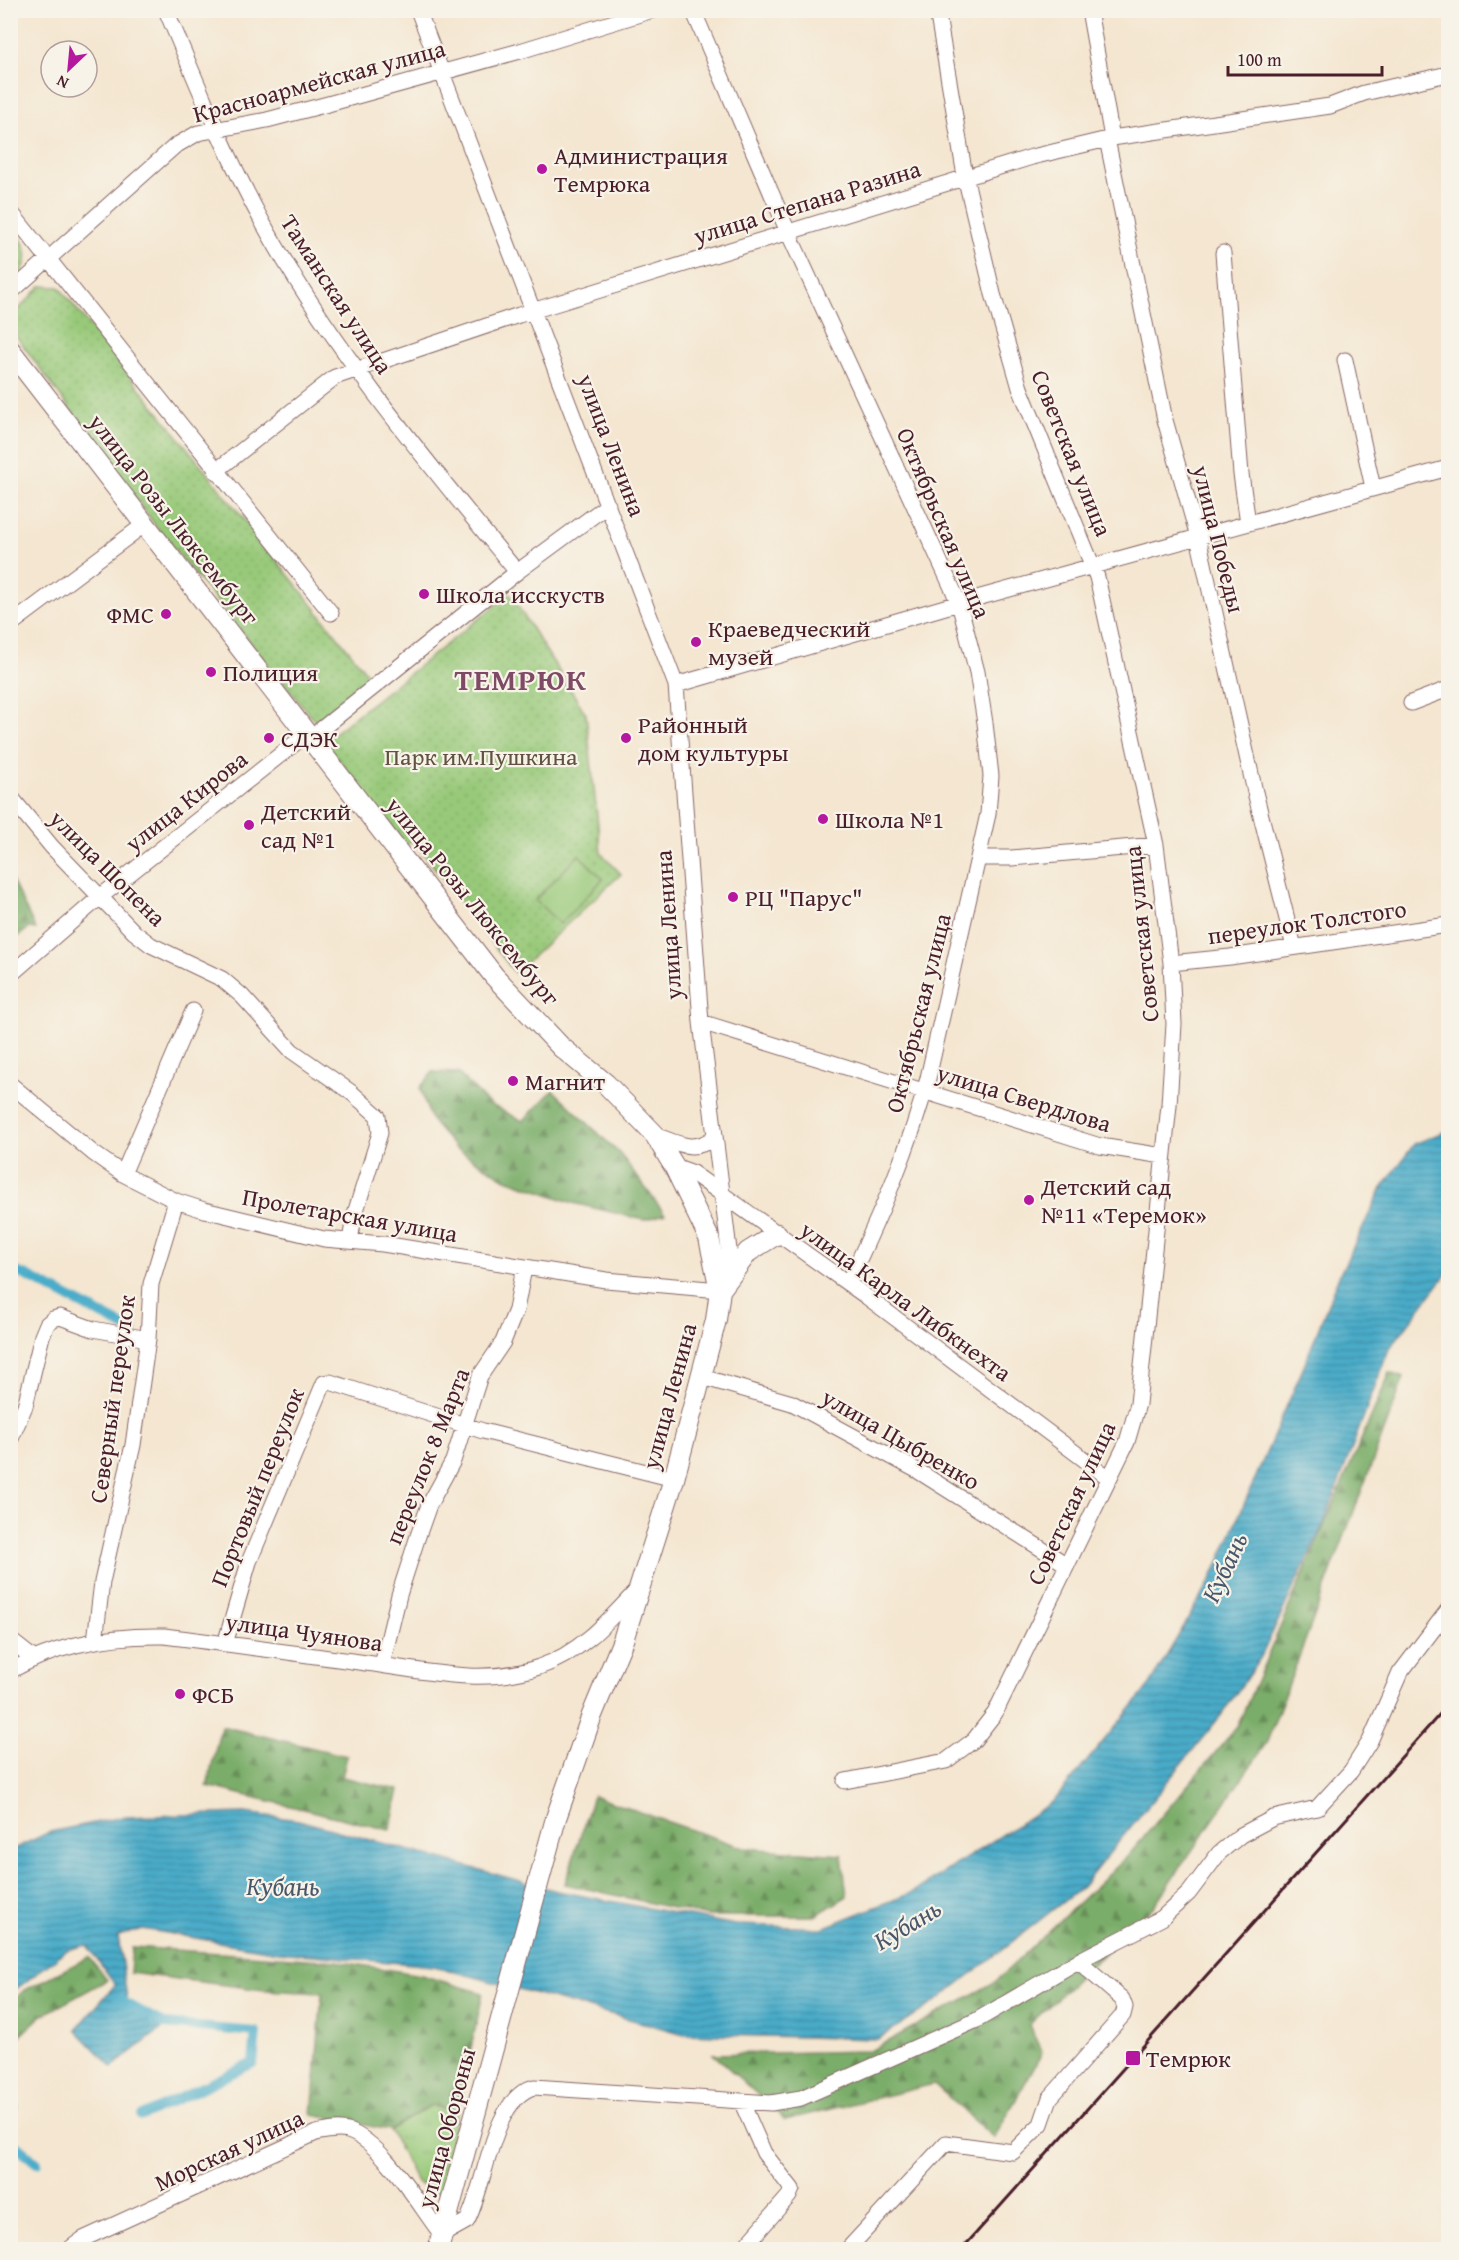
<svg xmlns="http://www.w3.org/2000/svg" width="1459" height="2260" font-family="'Gentium Book Plus',serif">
	<defs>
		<pattern id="grass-tufts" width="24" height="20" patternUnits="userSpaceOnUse" patternTransform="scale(1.5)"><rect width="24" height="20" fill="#98c979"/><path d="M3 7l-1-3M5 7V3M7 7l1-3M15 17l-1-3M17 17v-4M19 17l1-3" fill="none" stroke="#84ac69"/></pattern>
		<pattern id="forest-firs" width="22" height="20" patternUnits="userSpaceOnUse" patternTransform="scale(1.5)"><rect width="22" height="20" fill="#7aad69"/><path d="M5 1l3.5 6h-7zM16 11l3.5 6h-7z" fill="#668c57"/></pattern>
		<pattern id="park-dots" width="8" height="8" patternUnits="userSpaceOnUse" patternTransform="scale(1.5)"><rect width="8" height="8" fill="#98c979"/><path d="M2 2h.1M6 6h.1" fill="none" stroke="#84ac69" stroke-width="1.8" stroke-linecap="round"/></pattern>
		<pattern id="water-rules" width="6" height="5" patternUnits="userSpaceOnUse" patternTransform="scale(1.5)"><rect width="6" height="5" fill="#49acc9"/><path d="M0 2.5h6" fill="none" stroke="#3f8ba3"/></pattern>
	</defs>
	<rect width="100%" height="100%" fill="#f7f3e8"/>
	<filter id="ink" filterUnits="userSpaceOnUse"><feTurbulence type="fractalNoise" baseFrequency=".0167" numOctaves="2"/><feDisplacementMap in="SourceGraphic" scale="12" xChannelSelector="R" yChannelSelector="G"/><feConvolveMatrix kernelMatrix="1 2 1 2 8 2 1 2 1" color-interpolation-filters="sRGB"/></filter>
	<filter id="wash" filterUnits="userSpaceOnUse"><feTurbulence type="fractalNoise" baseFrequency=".008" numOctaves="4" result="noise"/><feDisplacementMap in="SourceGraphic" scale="24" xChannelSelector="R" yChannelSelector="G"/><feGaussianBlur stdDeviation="1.35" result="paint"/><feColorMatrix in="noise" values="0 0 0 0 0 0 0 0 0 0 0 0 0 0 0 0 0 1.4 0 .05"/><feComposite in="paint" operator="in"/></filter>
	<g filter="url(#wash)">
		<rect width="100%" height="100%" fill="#f4e6d0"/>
		<!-- grass -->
		<path fill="url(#grass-tufts)" stroke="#717452" stroke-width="1.5" d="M 10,224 C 31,248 33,264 10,285 Z
			M 431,2105 L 457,2112 L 441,2195 L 417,2183 L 390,2130 Z"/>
		<!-- forest -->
		<path fill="url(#forest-firs)" stroke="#62664a" stroke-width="1.5" d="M 11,879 L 36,929 L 29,928 L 11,942 Z
			M 433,1072 L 458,1073 L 489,1104 L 523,1121 L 553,1090 L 621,1155 L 665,1214 L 644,1220 L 573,1203 L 506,1179 L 455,1148 L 431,1120 L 420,1088 Z
			M 1390,1373 L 1404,1378 L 1267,1742 L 1153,1907 L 1029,2025 L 1042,2053 L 994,2138 L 934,2084 L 785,2120 L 713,2054 L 870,2051 L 995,1982 L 1127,1857 L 1237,1727 Z
			M 221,1726 L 347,1756 L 342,1777 L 399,1790 L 390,1830 L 207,1786 Z
			M 593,1796 L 744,1848 L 842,1855 L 847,1896 L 815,1916 L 708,1916 L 565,1884 Z
			M 132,1947 L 336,1961 L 421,1975 L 483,1993 L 457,2112 L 431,2105 L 390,2130 L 312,2115 L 322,1993 L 264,1990 L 130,1973 Z
			M 89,1957 L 107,1980 L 41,2016 L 11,2044 L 11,2003 L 23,1991 Z"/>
		<!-- park -->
		<path fill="url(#park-dots)" stroke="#717452" stroke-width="1.5" d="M 41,286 L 59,287 L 373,681 L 318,725 L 161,533 L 16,336 L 15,313 Z
			M 510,594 L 586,714 L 601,853 L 621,874 L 515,973 L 413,840 L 405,846 L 324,741 Z"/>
		<!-- pitch -->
		<path fill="#98c979" stroke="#717452" stroke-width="1.5" d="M 579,855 L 603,879 L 560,924 L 535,900 Z"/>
		<!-- water -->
		<path fill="url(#water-rules)" stroke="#4a667a" stroke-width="1.5" d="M 1448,1130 L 1448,1272 L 1389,1349 L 1323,1525 L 1261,1657 L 1222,1714 L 1082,1887 L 934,2003 L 878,2039 L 684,2034 L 434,1966 L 278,1952 L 143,1929 L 118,1936 L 128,2005 L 168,2024 L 112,2067 L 76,2030 L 115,1985 L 87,1945 L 67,1950 L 11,1993 L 11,1850 L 50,1832 L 123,1817 L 245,1813 L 298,1820 L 557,1891 L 736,1925 L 822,1928 L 914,1892 L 1054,1801 L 1149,1686 L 1212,1578 L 1304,1366 L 1338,1278 L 1381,1190 L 1414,1144 Z"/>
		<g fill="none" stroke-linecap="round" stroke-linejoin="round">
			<!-- canal -->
			<path stroke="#49acc9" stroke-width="10" d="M 10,1270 L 25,1275 L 133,1331
				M 118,1999 L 164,2024 L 256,2032 L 253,2063 L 142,2116
				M 10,2110 L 14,2106
				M 10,2141 L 37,2163"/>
		</g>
	</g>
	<g filter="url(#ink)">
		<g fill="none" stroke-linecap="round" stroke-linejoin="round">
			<defs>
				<path id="minor" d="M 166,10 C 197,83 226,156 264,225 C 333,350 427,462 517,572
					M 693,10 L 788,232 L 959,603 L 977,672 L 985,723 L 991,776 L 988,814 L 928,1078 C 910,1148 879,1218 848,1283
					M 1089,10 L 1112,138
					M 1107,139 L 1165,420 L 1198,537 L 1255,792 L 1294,947
					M 10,211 L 331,613
					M 1223,253 L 1241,474 L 1248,523
					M 10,293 L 175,146 L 198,133 L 267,120 L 328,104 L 520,51 L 653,10
					M 1345,360 L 1373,488
					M 216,471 L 335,377 L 519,315 L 1032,157 L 1112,138 L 1330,106 L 1364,93 L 1448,74
					M 10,625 L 145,524
					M 676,685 L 959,603 L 1448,468
					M 1411,703 L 1448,689
					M 319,731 L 517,572 L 608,505
					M 10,796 L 52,847 L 134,932 L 151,945 L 222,979 L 242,996 L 292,1051 L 352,1093 L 378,1116 L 380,1133 L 354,1217 L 350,1241
					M 980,858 L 1012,858 L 1156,845
					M 1171,963 L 1230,957 L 1448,925
					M 10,975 L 100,897 L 308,733
					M 701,1022 L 1100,1146 L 1163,1156
					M 10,1084 L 93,1153 L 123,1174 L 176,1201 L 204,1210 L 324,1239 L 383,1244 L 606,1280 L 720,1290 L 729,1250 L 701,1022 L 676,685 L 418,10
					M 655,1135 C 677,1143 694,1154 714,1137
					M 674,1166 L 691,1172 L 867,1297 L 1109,1478
					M 123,1174 L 193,1011
					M 702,1377 L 792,1403 L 918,1471 L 1067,1565
					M 10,1441 L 25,1406 L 42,1336 L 47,1324 L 53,1319 L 60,1317 L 93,1329 L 148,1339
					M 10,1640 L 33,1658
					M 95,1641 L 102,1582 L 133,1445 L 148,1339 L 151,1284 L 176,1201
					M 225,1644 L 249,1562 L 324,1383 L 330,1382 L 483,1431 L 674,1479
					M 382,1665 L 399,1595 L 418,1536 L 429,1505 L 453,1461 L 480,1376 L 503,1342 L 516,1310 L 524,1268
					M 10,1671 C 57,1644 111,1635 164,1636 C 229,1644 294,1653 359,1662 C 417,1669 481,1687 539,1667 C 580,1654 610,1619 638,1589
					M 845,1781 L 946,1761 L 974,1740 L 995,1713 L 1127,1442 L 1138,1404 L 1169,1105 L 1174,1024 L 1171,963 L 1156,845 L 1097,577 L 1020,388 L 993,294 L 965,176 L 937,10
					M 742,2103 L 764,2153 L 792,2189 L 789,2196 L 742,2250
					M 68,2250 L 83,2239 L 316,2133 C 327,2131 337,2128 348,2131 C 383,2142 420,2207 442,2235 L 467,2221 C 486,2186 492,2098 534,2087 L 771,2103 L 801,2098 L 977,2020 L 1078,1961 L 1162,1918 L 1189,1893 L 1219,1853 L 1241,1835 L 1273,1818 L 1317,1808 L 1351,1771 L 1370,1741 L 1400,1673 L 1448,1610
					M 847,2250 L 946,2143 L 1013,2152 L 1041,2124 L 1050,2098 L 1123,2015 L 1125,2007 L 1122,1999 L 1078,1961"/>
				<path id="major" d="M 10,350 L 494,976 L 561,1047 L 606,1084 L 655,1135 L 674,1166 L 709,1238 L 720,1290 L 716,1320 L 674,1479 L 623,1640 L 592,1715 L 556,1818 L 438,2250
					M 720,1290 L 748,1252 L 777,1234"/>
			</defs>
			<!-- minor casing -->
			<use href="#minor" stroke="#866565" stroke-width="17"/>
			<!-- major casing -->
			<use href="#major" stroke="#866565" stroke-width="22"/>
			<!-- minor -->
			<use href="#minor" stroke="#fff" stroke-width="15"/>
			<!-- major -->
			<use href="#major" stroke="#fff" stroke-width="20"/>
			<!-- rail -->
			<path stroke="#4a1f2b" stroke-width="3" d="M 961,2250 L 1448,1705"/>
		</g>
	</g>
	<!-- markers -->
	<g fill="#b5179e" stroke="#f7f3e8" stroke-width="2">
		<circle cx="542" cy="169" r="6"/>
		<circle cx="424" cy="594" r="6"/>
		<circle cx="166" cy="614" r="6"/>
		<circle cx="696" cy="642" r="6"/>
		<circle cx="211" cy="672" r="6"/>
		<circle cx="269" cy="738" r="6"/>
		<circle cx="626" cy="738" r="6"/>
		<circle cx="823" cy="819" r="6"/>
		<circle cx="249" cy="825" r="6"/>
		<circle cx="733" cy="897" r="6"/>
		<circle cx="513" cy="1081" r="6"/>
		<circle cx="1029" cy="1200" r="6"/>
		<circle cx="180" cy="1694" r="6"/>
		<rect x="1125" y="2050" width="16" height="16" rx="3"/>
	</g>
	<g text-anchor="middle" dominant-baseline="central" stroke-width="4.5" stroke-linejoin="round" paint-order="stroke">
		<!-- street labels -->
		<g font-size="24" fill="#4a1f2b" stroke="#f7f3e8">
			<text transform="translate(319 81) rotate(-15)">Красноармейская улица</text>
			<text transform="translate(807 202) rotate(-17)">улица Степана Разина</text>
			<text transform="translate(337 294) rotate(57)">Таманская улица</text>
			<text transform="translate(612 445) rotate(69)">улица Ленина</text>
			<text transform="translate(1072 453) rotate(68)">Советская улица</text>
			<text transform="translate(174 519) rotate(52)">улица Розы Люксембург</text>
			<text transform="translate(944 523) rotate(67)">Октябрьская улица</text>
			<text transform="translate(1219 539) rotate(76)">улица Победы</text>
			<text transform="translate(186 801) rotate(-38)">улица Кирова</text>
			<text transform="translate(108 868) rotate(45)">улица Шопена</text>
			<text transform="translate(473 901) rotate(51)">улица Розы Люксембург</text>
			<text transform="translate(1307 922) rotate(-8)">переулок Толстого</text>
			<text transform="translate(668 925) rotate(-94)">улица Ленина</text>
			<text transform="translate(1141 934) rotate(-96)">Советская улица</text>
			<text transform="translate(918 1013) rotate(-76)">Октябрьская улица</text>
			<text transform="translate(1024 1098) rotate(17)">улица Свердлова</text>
			<text transform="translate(350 1215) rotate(10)">Пролетарская улица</text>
			<text transform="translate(906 1301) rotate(36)">улица Карла Либкнехта</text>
			<text transform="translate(669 1396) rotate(-75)">улица Ленина</text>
			<text transform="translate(112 1399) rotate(-82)">Северный переулок</text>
			<text transform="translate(901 1439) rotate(30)">улица Цыбренко</text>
			<text transform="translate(427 1456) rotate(-68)">переулок 8 Марта</text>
			<text transform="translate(257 1487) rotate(-68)">Портовый переулок</text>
			<text transform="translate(1071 1503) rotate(-65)">Советская улица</text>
			<text transform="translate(304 1632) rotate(8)">улица Чуянова</text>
			<text transform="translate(446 2128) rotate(-75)">улица Обороны</text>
			<text transform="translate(229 2150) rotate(-25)">Морская улица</text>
		</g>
		<!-- poi labels -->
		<g font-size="24" fill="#4a1f2b" stroke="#f7f3e8" text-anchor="start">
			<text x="554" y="155">Администрация<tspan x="554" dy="28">Темрюка</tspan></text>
			<text x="436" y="594">Школа исскуств</text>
			<text x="154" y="614" text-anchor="end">ФМС</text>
			<text x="708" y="628">Краеведческий<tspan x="708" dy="28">музей</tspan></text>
			<text x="223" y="672">Полиция</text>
			<text x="638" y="724">Районный<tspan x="638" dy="28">дом культуры</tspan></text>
			<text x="281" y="738">СДЭК</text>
			<text x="261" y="811">Детский<tspan x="261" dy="28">сад №1</tspan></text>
			<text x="835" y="819">Школа №1</text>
			<text x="745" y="897">РЦ "Парус"</text>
			<text x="525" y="1081">Магнит</text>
			<text x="1041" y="1186">Детский сад<tspan x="1041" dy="28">№11 «Теремок»</tspan></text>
			<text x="192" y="1694">ФСБ</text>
			<text x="1146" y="2058">Темрюк</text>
		</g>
		<!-- park labels -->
		<g font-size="24" fill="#615242" stroke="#f7f3e8">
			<text x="481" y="756">Парк им.Пушкина</text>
		</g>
		<!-- water labels -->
		<g font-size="26" font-style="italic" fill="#4a576a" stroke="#f7f3e8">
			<text transform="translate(1224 1567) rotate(-65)">Кубань</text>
			<text x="283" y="1885">Кубань</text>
			<text transform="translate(907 1924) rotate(-31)">Кубань</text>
		</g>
		<!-- district labels -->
		<g font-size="30" font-weight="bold" letter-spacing="1.5" fill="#7f4a65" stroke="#f7f3e8">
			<text x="521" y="679">ТЕМРЮК</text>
		</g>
	</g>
	<!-- margin -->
	<rect width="1459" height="2260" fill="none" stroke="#f7f3e8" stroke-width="36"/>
	<!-- north arrow -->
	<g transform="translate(69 69) rotate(206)"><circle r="28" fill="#f7f3e8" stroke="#b29e9c" stroke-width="1.5"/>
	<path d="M0-4.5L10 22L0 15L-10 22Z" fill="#b5179e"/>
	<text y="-9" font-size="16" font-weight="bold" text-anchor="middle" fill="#4a1f2b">N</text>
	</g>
	<!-- scale -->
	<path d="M1228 66v9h154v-9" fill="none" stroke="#4a1f2b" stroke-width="3"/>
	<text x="1237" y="66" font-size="18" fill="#4a1f2b" stroke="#f7f3e8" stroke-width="4.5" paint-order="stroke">100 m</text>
</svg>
